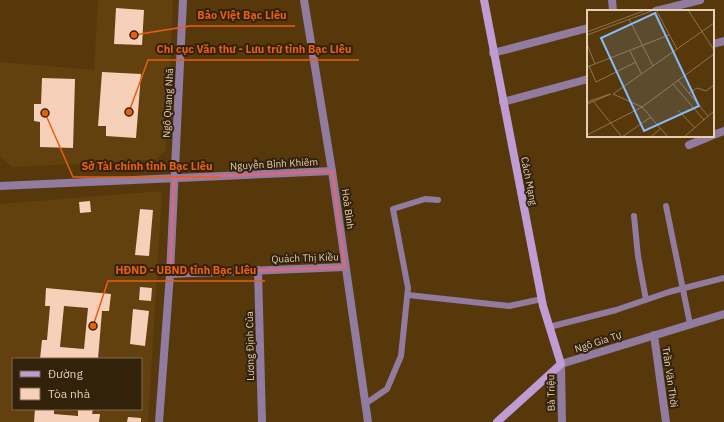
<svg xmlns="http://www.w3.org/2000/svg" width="724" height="422" font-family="'IBM Plex Sans',sans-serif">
	<rect width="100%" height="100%" fill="#56380b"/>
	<!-- built -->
	<path fill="#63410e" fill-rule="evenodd" d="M 98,0 L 173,0 L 166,150 L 155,160 L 12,167 L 0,156 L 0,62 L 94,70 Z
		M 162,191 L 148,422 L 0,422 L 0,204 ZM 13,359 L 141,359 L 141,409 L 13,409 Z"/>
	<!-- building -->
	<path fill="#f7d0ba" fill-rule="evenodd" d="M 116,8 L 144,10 L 142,45 L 114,44 Z
		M 102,72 L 141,74 L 136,138 L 106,136 L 106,126 L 98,126 Z
		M 42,78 L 75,79 L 73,148 L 40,147 L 40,122 L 34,121 L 34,104 L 41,104 Z
		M 90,201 L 91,212 L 80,213 L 79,202 Z
		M 140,209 L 153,210 L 149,256 L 135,255 Z
		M 140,287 L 152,288 L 151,301 L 139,300 Z
		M 46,288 L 111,294 L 109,311 L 102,311 L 98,359 L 40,359 L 42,340 L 47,340 L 50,306 L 45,306 ZM 64,306 L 88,308 L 84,349 L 60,347 Z
		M 133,309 L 149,311 L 145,346 L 130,344 Z
		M 35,409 L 54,409 L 54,414 L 78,416 L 78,409 L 93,409 L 92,414 L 100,414 L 99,422 L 34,422 Z
		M 128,417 L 141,418 L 141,422 L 127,422 Z"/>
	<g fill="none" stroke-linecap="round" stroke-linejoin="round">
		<!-- service -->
		<path stroke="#917b9e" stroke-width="6" d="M 666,206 L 690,324
			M 634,216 L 638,256 L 646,300
			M 408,295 L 509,306 L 542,299
			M 549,327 L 616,310 L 669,292 L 724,278
			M 365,404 L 387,389 L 401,356 L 408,288 L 393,209 L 425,199 L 438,200"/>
		<!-- minor -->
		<path stroke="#917b9e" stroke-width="8" d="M 612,0 L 613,11
			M 656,11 L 700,0
			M 713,44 L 724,41
			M 493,53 L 588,28
			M 503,102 L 588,79
			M 713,135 L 724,131
			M 689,145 L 711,136
			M 0,186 L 332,171
			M 258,270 L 262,422
			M 170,274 L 345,267
			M 654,335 L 666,422
			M 159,422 L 170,274 L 183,0
			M 562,422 L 561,364 L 724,314"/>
		<!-- tertiary -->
		<path stroke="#917b9e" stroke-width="8" d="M 304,0 L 332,171 L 368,422"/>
		<!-- secondary -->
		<path stroke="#bf9cd4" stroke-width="8" d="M 484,0 L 543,306 L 561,364 L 497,422"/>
	</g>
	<!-- marked area -->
	<path fill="none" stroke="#d26a83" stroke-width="3" stroke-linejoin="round" d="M 332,171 L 345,267 L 170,274 L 174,178 Z"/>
	<g text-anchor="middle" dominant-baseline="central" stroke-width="4" stroke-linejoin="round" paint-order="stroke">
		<!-- street labels -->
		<g font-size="10" fill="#e6cfb4" stroke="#33220b">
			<text transform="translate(168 103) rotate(-87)">Ngô Quang Nhã</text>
			<text transform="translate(274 164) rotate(-3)">Nguyễn Bỉnh Khiêm</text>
			<text transform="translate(529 181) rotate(79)">Cách Mạng</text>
			<text transform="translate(348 209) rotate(82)">Hoà Bình</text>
			<text transform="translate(305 258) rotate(-2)">Quách Thị Kiều</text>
			<text transform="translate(598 342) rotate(-18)">Ngô Gia Tự</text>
			<text transform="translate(250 346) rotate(-91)">Lương Định Của</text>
			<text transform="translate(670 377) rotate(82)">Trần Văn Thời</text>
			<text transform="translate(551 393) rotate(-91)">Bà Triệu</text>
		</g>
	</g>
	<!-- overview -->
	<g transform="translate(587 10)">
		<rect width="127" height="127" fill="#56380b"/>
		<path fill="none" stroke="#90744f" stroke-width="1" d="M 69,0 L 90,39M 101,0 L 127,40M 42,9 L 66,56M 0,22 L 59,0M 0,25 L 67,0M 0,34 L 8,54M 43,41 L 54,63M 2,56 L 9,72 L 49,52M 0,57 L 82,25M 91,70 L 121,106M 86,74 L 117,110M 102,83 L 110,78 L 119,81 L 127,75M 26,84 L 127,13M 26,84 L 55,97 L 127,44M 6,91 L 35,127M 0,92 L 23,84M 0,94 L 24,84M 91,100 L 108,118M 0,125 L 55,97 L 81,127M 35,127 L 64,107M 64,127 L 74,118M 97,127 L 127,101"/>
		<path fill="#84bbfb" fill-opacity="0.15" stroke="#84bbfb" stroke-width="2" d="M 68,3 L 112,96 L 57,121 L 14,28 Z"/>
		<rect width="127" height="127" fill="none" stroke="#e6cfb4" stroke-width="2"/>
	</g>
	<!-- callouts -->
	<path fill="none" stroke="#e85f14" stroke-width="1.5" d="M134 35L190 26H295M129 112L148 60H359M45 113L73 177H220M93 326L108 281H265"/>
	<g fill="#e85f14" stroke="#33220b" stroke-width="1.5">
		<circle cx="134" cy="35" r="4"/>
		<circle cx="129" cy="112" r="4"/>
		<circle cx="45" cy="113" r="4"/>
		<circle cx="93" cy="326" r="4"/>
	</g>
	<g font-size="11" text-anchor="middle" font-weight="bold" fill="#e85f14" stroke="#33220b" stroke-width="4" stroke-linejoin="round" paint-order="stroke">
		<text x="242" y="19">Bảo Việt Bạc Liêu</text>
		<text x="254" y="53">Chi cục Văn thư - Lưu trữ tỉnh Bạc Liêu</text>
		<text x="147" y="170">Sở Tài chính tỉnh Bạc Liêu</text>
		<text x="186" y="274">HĐND - UBND tỉnh Bạc Liêu</text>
	</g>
	<!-- legend -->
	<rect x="12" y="358" width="130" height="52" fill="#33220b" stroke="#7b674f"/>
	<rect x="20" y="371" width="20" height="6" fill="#bf9cd4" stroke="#7b674f"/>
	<text x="48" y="378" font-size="12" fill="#e6cfb4">Đường</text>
	<rect x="20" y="388" width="20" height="12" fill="#f7d0ba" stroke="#7b674f"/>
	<text x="48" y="398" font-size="12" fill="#e6cfb4">Tòa nhà</text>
</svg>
